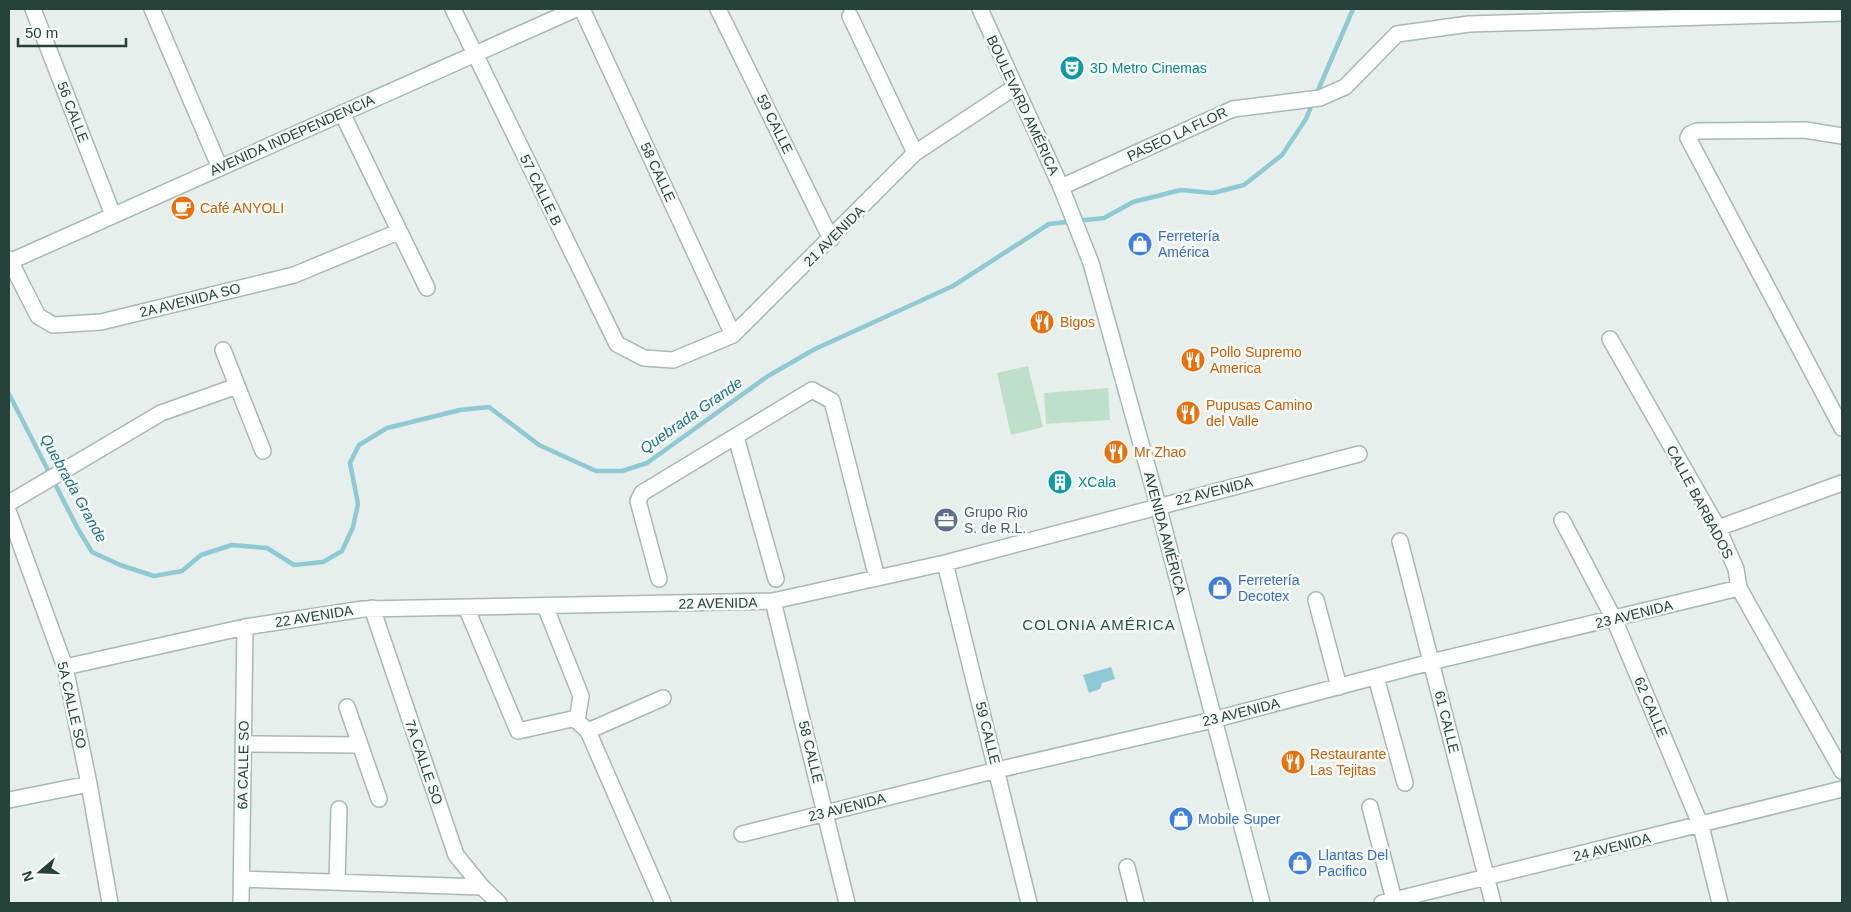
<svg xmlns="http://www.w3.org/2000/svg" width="1851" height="912" font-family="Arial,sans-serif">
	<rect width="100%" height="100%" fill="#e6efeb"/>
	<!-- pitch -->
	<path fill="#bfe0c8" d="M 1028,366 L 1043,427 L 1011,435 L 997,373 Z
		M 1108,388 L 1110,420 L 1046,424 L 1044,393 Z"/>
	<!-- water -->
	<path fill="#8ec9d4" d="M 1111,667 L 1115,679 L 1102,683 L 1100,689 L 1089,693 L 1083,675 Z"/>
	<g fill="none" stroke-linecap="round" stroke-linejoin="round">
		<!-- stream -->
		<path stroke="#8ec9d4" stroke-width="4.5" d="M 1316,95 L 1353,9
			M 9,394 L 78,529 L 92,552 L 120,565 L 154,576 L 182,571 L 201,555 L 232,545 L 267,548 L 294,565 L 323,562 L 342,551 L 353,527 L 358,504 L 350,463 L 359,445 L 387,428 L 460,410 L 489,407 L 539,445 L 596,471 L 622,471 L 647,463 L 768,376 L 815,349 L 953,286 L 1049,224 L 1104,218 L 1133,202 L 1181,190 L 1213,193 L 1244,185 L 1282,155 L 1306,119 L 1313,102"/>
		<defs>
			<path id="street" d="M 33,9 L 113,215
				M 152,9 L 220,168
				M 453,9 L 617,344 L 644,358 L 673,360 L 733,335 L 915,153 L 1015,87
				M 582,9 L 733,335
				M 718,9 L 831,239
				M 850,16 L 915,153
				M 342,113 L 427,288
				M 1842,136 L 1805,130 L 1697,131 L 1690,134 L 1688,138 L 1842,428
				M 1061,187 L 1233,109 L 1320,98 L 1345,87 L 1397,34 L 1469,24 L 1842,13
				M 9,259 L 38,316 L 53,325 L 101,322 L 294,275 L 398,232
				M 1610,339 L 1718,528 L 1736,569 L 1739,588 L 1842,771
				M 223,350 L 263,451
				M 736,437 L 776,579
				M 9,503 L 161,413 L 237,386
				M 9,513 L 65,667 L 89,784 L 110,903
				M 1562,520 L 1614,619 L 1701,826 L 1720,903
				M 1718,528 L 1842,483
				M 1400,541 L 1493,903
				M 945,563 L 1029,903
				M 659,579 L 638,501 L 642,493 L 812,390 L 832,401 L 877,578
				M 1316,600 L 1339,687
				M 773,601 L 847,903
				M 545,606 L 581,696 L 577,721
				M 466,607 L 518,731 L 572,719 L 577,721 L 588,731 L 663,903
				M 372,608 L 456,855 L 482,887 L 499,903
				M 65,667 L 245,627 L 363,609 L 773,601 L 945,563 L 1359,454
				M 1376,677 L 1405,783
				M 347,707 L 379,799
				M 588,731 L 663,698
				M 244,744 L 360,745
				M 9,800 L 89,784
				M 1370,807 L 1394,900
				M 742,834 L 997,770 L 1213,720 L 1431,662 L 1739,588
				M 1127,867 L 1136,903
				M 242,879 L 482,887
				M 337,882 L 339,809
				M 241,903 L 245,627
				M 1382,903 L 1842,789"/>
			<path id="secondary" d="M 980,9 L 1061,187 L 1091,263 L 1158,505 L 1262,903
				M 9,262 L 576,9"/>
		</defs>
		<!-- street casing -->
		<use href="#street" stroke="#a8b8b2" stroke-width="18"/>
		<!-- secondary casing -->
		<use href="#secondary" stroke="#a4bbb3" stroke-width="18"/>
		<!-- street -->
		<use href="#street" stroke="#fff" stroke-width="15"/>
		<!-- secondary -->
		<use href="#secondary" stroke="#fff" stroke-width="15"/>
	</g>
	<!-- icons -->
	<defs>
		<symbol id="theatre-disc" viewBox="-11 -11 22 22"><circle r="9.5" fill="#0f9aa8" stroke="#f7fbf9"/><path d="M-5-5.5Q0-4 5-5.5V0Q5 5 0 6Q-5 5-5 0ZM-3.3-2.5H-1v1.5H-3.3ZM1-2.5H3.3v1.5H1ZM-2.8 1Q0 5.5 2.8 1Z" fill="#fff"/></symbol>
		<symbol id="cafe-disc" viewBox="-11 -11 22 22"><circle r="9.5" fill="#e8710a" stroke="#f7fbf9"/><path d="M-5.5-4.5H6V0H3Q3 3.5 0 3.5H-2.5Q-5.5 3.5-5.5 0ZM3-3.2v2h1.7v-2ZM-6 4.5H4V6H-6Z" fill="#fff"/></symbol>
		<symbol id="shop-disc" viewBox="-11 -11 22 22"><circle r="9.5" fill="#3f7fe0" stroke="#f7fbf9"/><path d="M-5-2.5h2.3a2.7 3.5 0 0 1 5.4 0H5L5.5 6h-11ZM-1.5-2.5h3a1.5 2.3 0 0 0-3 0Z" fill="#fff"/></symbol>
		<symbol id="restaurant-disc" viewBox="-11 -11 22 22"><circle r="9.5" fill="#e8710a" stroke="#f7fbf9"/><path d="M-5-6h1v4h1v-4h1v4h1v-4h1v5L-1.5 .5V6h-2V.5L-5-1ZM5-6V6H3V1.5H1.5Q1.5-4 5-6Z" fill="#fff"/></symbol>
		<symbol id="building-disc" viewBox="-11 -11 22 22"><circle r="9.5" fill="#0f9aa8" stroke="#f7fbf9"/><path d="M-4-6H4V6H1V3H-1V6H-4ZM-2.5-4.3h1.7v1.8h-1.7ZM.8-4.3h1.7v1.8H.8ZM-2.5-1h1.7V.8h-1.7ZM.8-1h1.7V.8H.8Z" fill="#fff"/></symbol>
		<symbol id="office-disc" viewBox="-11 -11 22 22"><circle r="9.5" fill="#5c6f8a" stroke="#f7fbf9"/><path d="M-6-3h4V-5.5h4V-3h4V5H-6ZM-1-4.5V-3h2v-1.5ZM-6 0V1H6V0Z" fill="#fff"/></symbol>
	</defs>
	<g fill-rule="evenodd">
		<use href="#theatre-disc" x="1058" y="54" width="28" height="28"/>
		<use href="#cafe-disc" x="169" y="194" width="28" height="28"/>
		<use href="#shop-disc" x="1126" y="230" width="28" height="28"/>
		<use href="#restaurant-disc" x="1028" y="308" width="28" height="28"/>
		<use href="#restaurant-disc" x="1179" y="346" width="28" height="28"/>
		<use href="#restaurant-disc" x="1174" y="399" width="28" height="28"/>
		<use href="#restaurant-disc" x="1102" y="438" width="28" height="28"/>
		<use href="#building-disc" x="1046" y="468" width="28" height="28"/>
		<use href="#office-disc" x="932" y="506" width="28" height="28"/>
		<use href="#shop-disc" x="1206" y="574" width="28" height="28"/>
		<use href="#restaurant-disc" x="1279" y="748" width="28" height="28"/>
		<use href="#shop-disc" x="1167" y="805" width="28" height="28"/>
		<use href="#shop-disc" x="1286" y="849" width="28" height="28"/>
	</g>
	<g text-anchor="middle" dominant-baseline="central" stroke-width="5" stroke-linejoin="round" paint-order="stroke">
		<!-- culture labels -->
		<g font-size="14" fill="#0d838f" stroke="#f7fbf9" text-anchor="start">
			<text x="1090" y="68">3D Metro Cinemas</text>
			<text x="1078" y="482">XCala</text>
		</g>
		<!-- street labels -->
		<g font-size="14" fill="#24423a" stroke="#f7fbf9">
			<text transform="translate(1023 105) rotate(65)">BOULEVARD AMÉRICA</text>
			<text transform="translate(73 112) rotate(69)">56 CALLE</text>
			<text transform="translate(775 124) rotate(64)">59 CALLE</text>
			<text transform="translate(1177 134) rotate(-25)">PASEO LA FLOR</text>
			<text transform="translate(292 135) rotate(-24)">AVENIDA INDEPENDENCIA</text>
			<text transform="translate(658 172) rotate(65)">58 CALLE</text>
			<text transform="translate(541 190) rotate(64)">57 CALLE B</text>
			<text transform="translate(834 236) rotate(-45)">21 AVENIDA</text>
			<text transform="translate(190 300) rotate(-14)">2A AVENIDA SO</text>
			<text transform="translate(1214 491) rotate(-14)">22 AVENIDA</text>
			<text transform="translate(1700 502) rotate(62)">CALLE BARBADOS</text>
			<text transform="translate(1165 533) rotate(75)">AVENIDA AMÉRICA</text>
			<text transform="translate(718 603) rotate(-1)">22 AVENIDA</text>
			<text transform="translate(1634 614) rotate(-14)">23 AVENIDA</text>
			<text transform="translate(314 616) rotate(-9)">22 AVENIDA</text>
			<text transform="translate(72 705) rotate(77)">5A CALLE SO</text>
			<text transform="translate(1651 707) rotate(67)">62 CALLE</text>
			<text transform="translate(1241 712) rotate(-14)">23 AVENIDA</text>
			<text transform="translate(1447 722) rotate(76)">61 CALLE</text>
			<text transform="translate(988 733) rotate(76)">59 CALLE</text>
			<text transform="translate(811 752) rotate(76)">58 CALLE</text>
			<text transform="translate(424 762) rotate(71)">7A CALLE SO</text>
			<text transform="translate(243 765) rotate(-89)">6A CALLE SO</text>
			<text transform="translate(847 807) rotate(-14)">23 AVENIDA</text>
			<text transform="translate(1612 847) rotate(-14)">24 AVENIDA</text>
		</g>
		<!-- food labels -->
		<g font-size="14" fill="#c56008" stroke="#f7fbf9" text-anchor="start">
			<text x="200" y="208">Café ANYOLI</text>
			<text x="1060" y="322">Bigos</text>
			<text x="1210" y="352">Pollo Supremo<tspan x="1210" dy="16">America</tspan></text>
			<text x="1206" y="405">Pupusas Camino<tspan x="1206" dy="16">del Valle</tspan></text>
			<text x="1134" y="452">Mr Zhao</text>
			<text x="1310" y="754">Restaurante<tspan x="1310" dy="16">Las Tejitas</tspan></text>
		</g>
		<!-- shop labels -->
		<g font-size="14" fill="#366cbe" stroke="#f7fbf9" text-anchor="start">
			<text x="1158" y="236">Ferretería<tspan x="1158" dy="16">América</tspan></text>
			<text x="1238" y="580">Ferretería<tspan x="1238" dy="16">Decotex</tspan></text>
			<text x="1198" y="819">Mobile Super</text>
			<text x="1318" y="855">Llantas Del<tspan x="1318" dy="16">Pacifico</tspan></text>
		</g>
		<!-- service labels -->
		<g font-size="14" fill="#4e5e75" stroke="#f7fbf9" text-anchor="start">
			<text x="964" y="512">Grupo Rio<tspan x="964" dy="16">S. de R.L.</tspan></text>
		</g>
		<!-- water labels -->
		<g font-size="15" font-style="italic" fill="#1c6f80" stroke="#f7fbf9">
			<text transform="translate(691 415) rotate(-35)">Quebrada Grande</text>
			<text transform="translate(74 488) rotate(61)">Quebrada Grande</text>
		</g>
		<!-- neighbourhood labels -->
		<g font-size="15" letter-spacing="1" fill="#1f5548" stroke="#f7fbf9">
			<text x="1099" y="624">COLONIA AMÉRICA</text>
		</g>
	</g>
	<!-- border -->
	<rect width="1851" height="912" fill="none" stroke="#24423a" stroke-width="20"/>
	<!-- north arrow -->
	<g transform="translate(40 872) rotate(251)" stroke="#f7fbf9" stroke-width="4" paint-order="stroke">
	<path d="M0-4L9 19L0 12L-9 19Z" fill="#24423a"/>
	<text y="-8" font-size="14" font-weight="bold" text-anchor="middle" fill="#24423a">N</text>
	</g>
	<!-- scale -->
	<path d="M18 38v8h108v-8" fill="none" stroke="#24423a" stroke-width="2.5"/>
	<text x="25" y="38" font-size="15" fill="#24423a" stroke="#f7fbf9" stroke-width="4" paint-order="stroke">50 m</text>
</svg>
